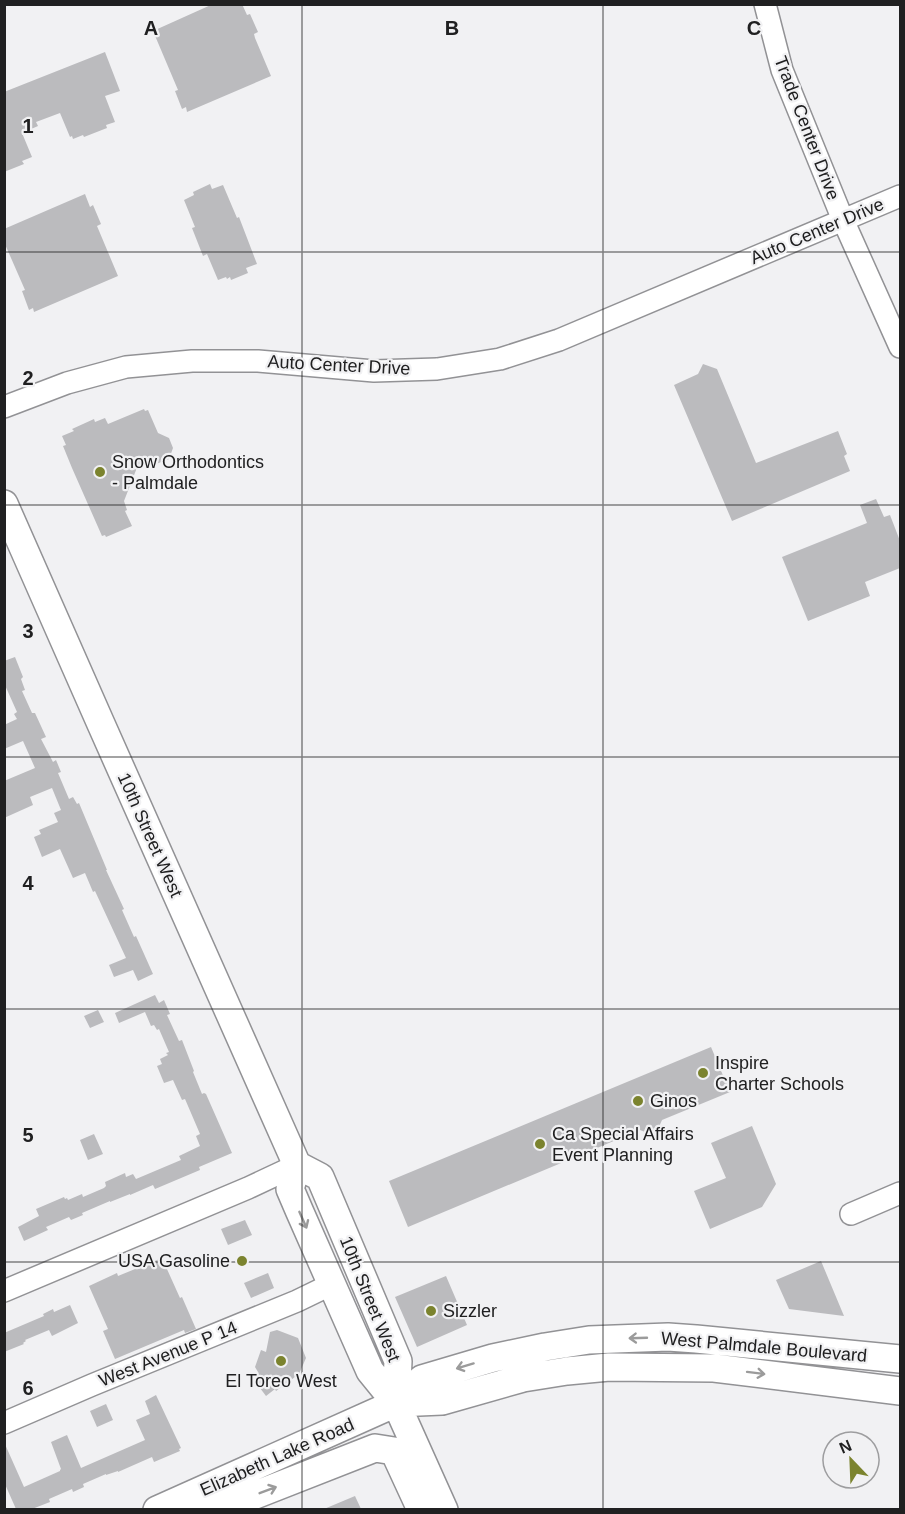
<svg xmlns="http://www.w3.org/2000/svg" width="905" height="1514" font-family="Helvetica,sans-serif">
	<rect width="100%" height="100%" fill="#f1f1f3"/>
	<!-- building -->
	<path fill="#bbbbbe" d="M 213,4 L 242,4 L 247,15 L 250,14 L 258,32 L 254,34 L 255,38 L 271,76 L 187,112 L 186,107 L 182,109 L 175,91 L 178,90 L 153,31 Z
		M 105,52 L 120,91 L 105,96 L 115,122 L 106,125 L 107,128 L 84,137 L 83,135 L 73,139 L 72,136 L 70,137 L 60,113 L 36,122 L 38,126 L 22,133 L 32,157 L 22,161 L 24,164 L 4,172 L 4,92 Z
		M 210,184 L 212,189 L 223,185 L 237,218 L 239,217 L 257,264 L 246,268 L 248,273 L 231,280 L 230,277 L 227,279 L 226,277 L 218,280 L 207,254 L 203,256 L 192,228 L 195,227 L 184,200 L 194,195 L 193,192 Z
		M 85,194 L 90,207 L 93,205 L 101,224 L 97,226 L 118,276 L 34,312 L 33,308 L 29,310 L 22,291 L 25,290 L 4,242 L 4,229 Z
		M 703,364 L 717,369 L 756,463 L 838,431 L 847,454 L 844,456 L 850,471 L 732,521 L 674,385 L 698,374 Z
		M 144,409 L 145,411 L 148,410 L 158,433 L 169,438 L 173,448 L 169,459 L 156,464 L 147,461 L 138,465 L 124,501 L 127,510 L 125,511 L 132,526 L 106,537 L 105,535 L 102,536 L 72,468 L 63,446 L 66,445 L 62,436 L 74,431 L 72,429 L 94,419 L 95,422 L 105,418 L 108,424 Z
		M 876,499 L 884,517 L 890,515 L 900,541 L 900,568 L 865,582 L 870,596 L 808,621 L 782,557 L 867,523 L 860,505 Z
		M 15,657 L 23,677 L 21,679 L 25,690 L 22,691 L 32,713 L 35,713 L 46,737 L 41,739 L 53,762 L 56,760 L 61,772 L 58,773 L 69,799 L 73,797 L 77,804 L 79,803 L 107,870 L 106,870 L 124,909 L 122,910 L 134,937 L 136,936 L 153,974 L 138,981 L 133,970 L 114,977 L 109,965 L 126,958 L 95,891 L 93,892 L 85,873 L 73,878 L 60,849 L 42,857 L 34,837 L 41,834 L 39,830 L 58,822 L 54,813 L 61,810 L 52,788 L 30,797 L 33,805 L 4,818 L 4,781 L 35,768 L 23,741 L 4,749 L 4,725 L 17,719 L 14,714 L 17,712 L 4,683 L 4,661 Z
		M 155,995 L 159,1003 L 164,1000 L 170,1014 L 167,1015 L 179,1041 L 182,1040 L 194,1071 L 193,1072 L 202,1094 L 204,1093 L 206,1094 L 232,1153 L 199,1167 L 200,1170 L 155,1189 L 153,1185 L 130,1195 L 130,1194 L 110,1202 L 110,1201 L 82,1213 L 83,1215 L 71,1220 L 69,1217 L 46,1227 L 48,1230 L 24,1241 L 18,1227 L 39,1216 L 36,1209 L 64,1197 L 65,1199 L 67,1198 L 68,1200 L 82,1194 L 83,1197 L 104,1188 L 106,1186 L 105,1182 L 125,1173 L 126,1177 L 133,1174 L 136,1179 L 181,1160 L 179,1156 L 200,1146 L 196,1136 L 200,1134 L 185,1099 L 182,1100 L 173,1080 L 164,1083 L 157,1066 L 162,1064 L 160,1059 L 168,1055 L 166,1053 L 169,1052 L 159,1029 L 157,1030 L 154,1025 L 151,1026 L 145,1012 L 119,1023 L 115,1013 Z
		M 98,1010 L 104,1022 L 90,1028 L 84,1016 Z
		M 711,1047 L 730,1092 L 662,1120 L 655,1136 L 640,1130 L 408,1227 L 389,1181 Z
		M 752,1126 L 776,1184 L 762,1207 L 710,1229 L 694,1191 L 726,1178 L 711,1143 Z
		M 94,1134 L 103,1154 L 88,1160 L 80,1140 Z
		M 245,1220 L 252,1235 L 228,1245 L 221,1229 Z
		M 162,1258 L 180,1298 L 182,1297 L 196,1329 L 185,1333 L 184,1330 L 115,1359 L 103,1331 L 108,1329 L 89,1286 L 117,1273 L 118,1276 Z
		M 821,1261 L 844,1316 L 789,1309 L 776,1280 Z
		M 268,1273 L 274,1288 L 251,1298 L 244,1283 Z
		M 446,1276 L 467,1325 L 417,1347 L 395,1297 Z
		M 70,1305 L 78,1323 L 52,1336 L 49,1330 L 25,1340 L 26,1341 L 23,1343 L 24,1344 L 4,1352 L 4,1333 L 44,1316 L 43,1314 L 53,1309 L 54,1312 Z
		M 277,1330 L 298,1338 L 306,1358 L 299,1374 L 276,1391 L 275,1389 L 266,1396 L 251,1376 L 258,1372 L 255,1367 L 261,1350 L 266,1352 L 270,1332 Z
		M 156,1395 L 181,1448 L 179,1449 L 180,1451 L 154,1462 L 152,1457 L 118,1472 L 118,1471 L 106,1475 L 106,1474 L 83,1484 L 84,1487 L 73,1492 L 72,1489 L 49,1499 L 50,1502 L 32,1509 L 16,1509 L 4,1482 L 4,1442 L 24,1487 L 60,1471 L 60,1470 L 61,1469 L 51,1442 L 67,1435 L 81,1468 L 145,1440 L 136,1420 L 150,1414 L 145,1401 Z
		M 106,1404 L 113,1420 L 97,1427 L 90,1411 Z
		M 355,1496 L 361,1509 L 324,1509 Z"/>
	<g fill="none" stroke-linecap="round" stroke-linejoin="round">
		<defs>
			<path id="minor" d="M 765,4 L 782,70 L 843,220 L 900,347
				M 4,407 L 67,383 L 126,367 L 192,361 L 258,361 L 374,371 L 437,369 L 500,359 L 559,340 L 900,196
				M 851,1214 L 900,1193
				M 4,1291 L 248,1188 L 297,1165
				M 4,1423 L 92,1385 L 297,1301 L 332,1284"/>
			<path id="major" d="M 4,504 L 101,724 L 297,1165 L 320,1177 L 398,1361 L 396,1403
				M 297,1165 L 290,1189 L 299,1210 L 370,1371 L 396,1403 L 444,1510
				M 396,1403 L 442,1401 L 523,1378 L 567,1371 L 609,1367 L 714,1368 L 900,1391
				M 192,1495 L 232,1504 L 375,1448 L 394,1451 L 418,1503 L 424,1510
				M 157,1510 L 396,1403 L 422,1379 L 493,1358 L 545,1347 L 589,1340 L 668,1337 L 696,1339 L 900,1359"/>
		</defs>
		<!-- minor casing -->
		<use href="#minor" stroke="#929295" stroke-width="24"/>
		<!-- major casing -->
		<use href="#major" stroke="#929295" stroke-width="30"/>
		<!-- minor -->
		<use href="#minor" stroke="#fff" stroke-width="21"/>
		<!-- major -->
		<use href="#major" stroke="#fff" stroke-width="27"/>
	</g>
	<!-- one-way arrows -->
	<defs><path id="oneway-shaft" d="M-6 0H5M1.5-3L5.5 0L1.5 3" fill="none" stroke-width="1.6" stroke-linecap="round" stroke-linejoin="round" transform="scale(1.5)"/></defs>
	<g stroke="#9b9b9b">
		<use href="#oneway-shaft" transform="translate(303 1220) rotate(66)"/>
		<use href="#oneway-shaft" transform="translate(638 1338) rotate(178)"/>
		<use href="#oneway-shaft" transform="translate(465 1366) rotate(163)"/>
		<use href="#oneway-shaft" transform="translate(756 1373) rotate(7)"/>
		<use href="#oneway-shaft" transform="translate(268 1490) rotate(-21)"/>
	</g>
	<!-- grid -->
	<path fill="none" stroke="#202021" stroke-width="1.5" stroke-opacity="0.55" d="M 302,4 L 302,1510M 603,4 L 603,1510M 4,252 L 900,252M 4,505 L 900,505M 4,757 L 900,757M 4,1009 L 900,1009M 4,1262 L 900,1262"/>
	<!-- markers -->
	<g fill="#7b832e" stroke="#f1f1f3" stroke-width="2">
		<circle cx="100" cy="472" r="6"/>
		<circle cx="703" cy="1073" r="6"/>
		<circle cx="638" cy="1101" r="6"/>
		<circle cx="540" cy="1144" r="6"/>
		<circle cx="242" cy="1261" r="6"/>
		<circle cx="431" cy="1311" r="6"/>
		<circle cx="281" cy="1361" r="6"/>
	</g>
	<g text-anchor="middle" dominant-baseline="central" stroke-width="4.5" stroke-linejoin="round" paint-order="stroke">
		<!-- street labels -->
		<g font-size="18" fill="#202021" stroke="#f1f1f3">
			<text transform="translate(807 128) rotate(69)">Trade Center Drive</text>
			<text transform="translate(817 231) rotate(-23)">Auto Center Drive</text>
			<text transform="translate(339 365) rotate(3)">Auto Center Drive</text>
			<text transform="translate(150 835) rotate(66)">10th Street West</text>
			<text transform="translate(370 1299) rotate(68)">10th Street West</text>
			<text transform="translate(764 1347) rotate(5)">West Palmdale Boulevard</text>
			<text transform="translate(168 1354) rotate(-22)">West Avenue P 14</text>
			<text transform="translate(277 1457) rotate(-24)">Elizabeth Lake Road</text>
		</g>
		<!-- poi labels -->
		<g font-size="18" fill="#202021" stroke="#f1f1f3" text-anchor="start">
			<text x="112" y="462">Snow Orthodontics<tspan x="112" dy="21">- Palmdale</tspan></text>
			<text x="715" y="1063">Inspire<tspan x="715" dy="21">Charter Schools</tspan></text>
			<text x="650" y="1101">Ginos</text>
			<text x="552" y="1134">Ca Special Affairs<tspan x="552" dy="21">Event Planning</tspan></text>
			<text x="230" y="1261" text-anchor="end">USA Gasoline</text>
			<text x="443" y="1311">Sizzler</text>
			<text x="281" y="1381" text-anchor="middle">El Toreo West</text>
		</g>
	</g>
	<g font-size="20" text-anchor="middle" font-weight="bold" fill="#202021" stroke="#f1f1f3" stroke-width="4.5" stroke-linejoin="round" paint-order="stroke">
		<text x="151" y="35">A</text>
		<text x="452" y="35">B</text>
		<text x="754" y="35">C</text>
		<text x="28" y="133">1</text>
		<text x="28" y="385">2</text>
		<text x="28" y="638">3</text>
		<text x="28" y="890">4</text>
		<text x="28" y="1142">5</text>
		<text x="28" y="1395">6</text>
	</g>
	<!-- border -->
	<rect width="905" height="1514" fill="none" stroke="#202021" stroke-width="12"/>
	<!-- north arrow -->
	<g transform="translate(851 1460) rotate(337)"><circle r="28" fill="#f1f1f3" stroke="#9d9d9f" stroke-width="1.5"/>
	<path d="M0-4.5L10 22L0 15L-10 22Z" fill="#7b832e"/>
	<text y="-9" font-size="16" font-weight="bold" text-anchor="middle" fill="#202021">N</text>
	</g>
</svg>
